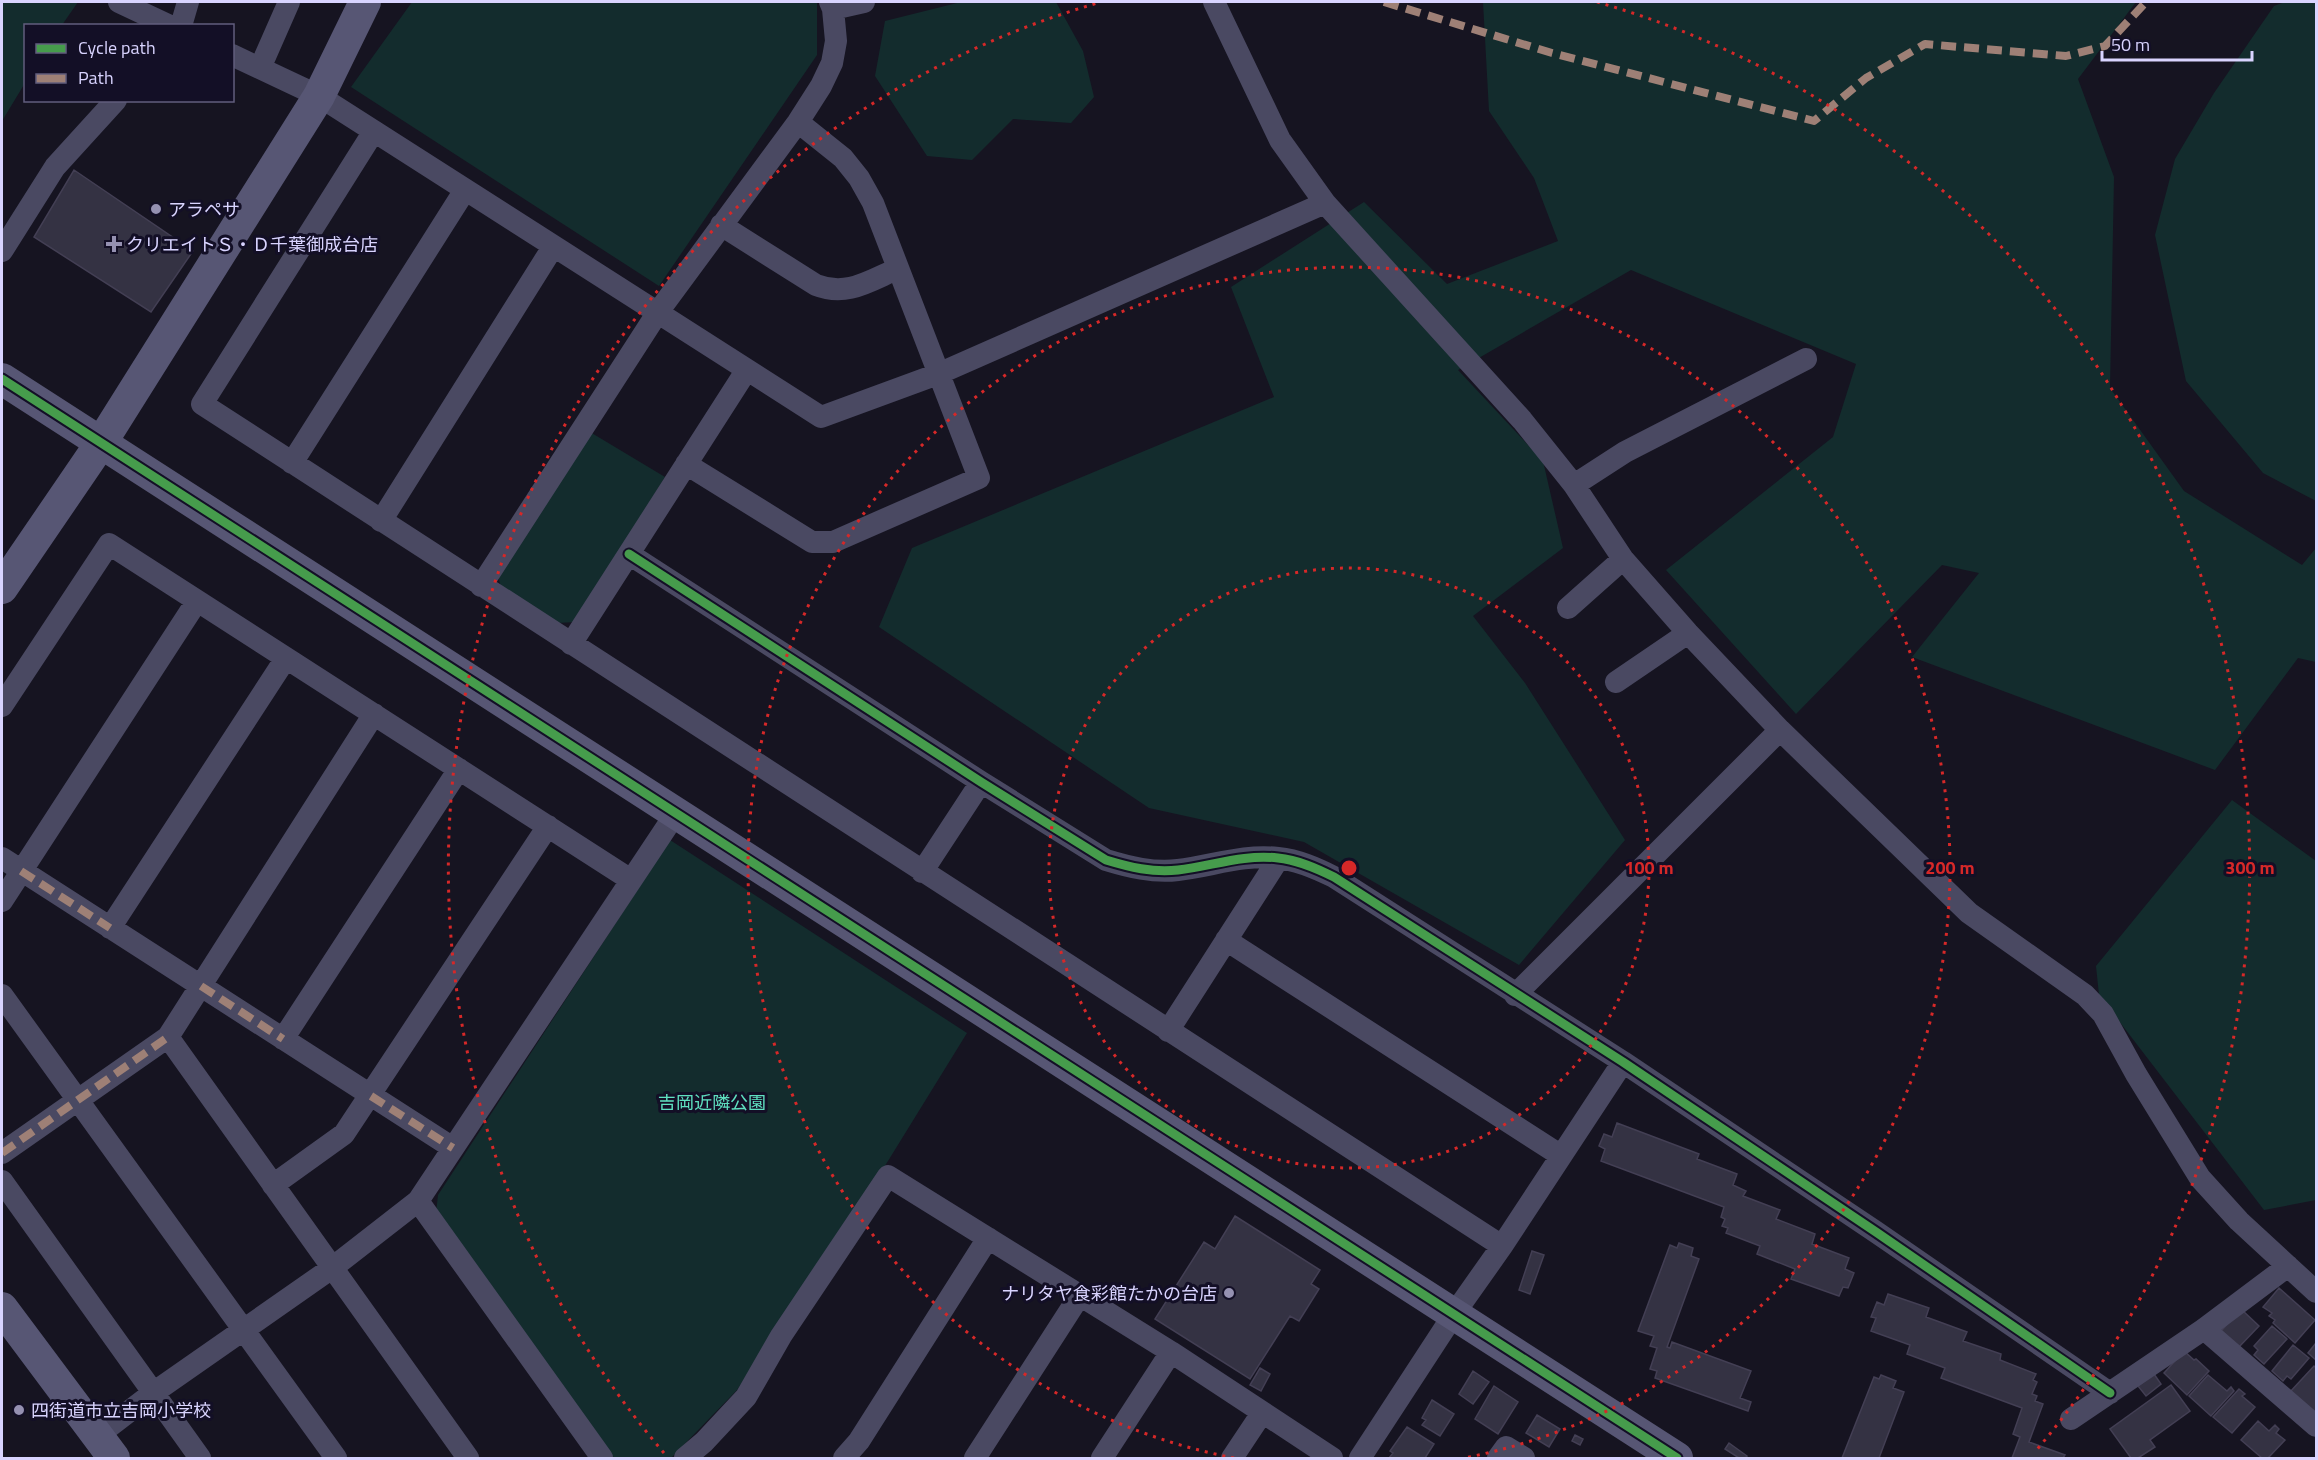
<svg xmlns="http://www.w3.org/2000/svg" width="2318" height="1460" font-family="'Titillium Web','Noto Sans JP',sans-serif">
	<rect width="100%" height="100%" fill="#161421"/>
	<!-- green -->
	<path fill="#132c2d" d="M 2,2 L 78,2 L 62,25 L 26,26 L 25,83 L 2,121 Z
		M 412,2 L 817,2 L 817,55 L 659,286 L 351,87 Z
		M 961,2 L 1056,2 L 1083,51 L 1094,97 L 1071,123 L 1013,119 L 972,160 L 927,156 L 875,76 L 885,21 Z
		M 1483,2 L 2136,2 L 2078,79 L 2114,177 L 2110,388 L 2184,491 L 2302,565 L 2316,548 L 2316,662 L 2298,658 L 2215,770 L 1912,657 L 1979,573 L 1942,565 L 1796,714 L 1666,570 L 1833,437 L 1856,364 L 1631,270 L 1458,370 L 1543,461 L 1563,548 L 1473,616 L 1525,683 L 1625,840 L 1519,965 L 1304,842 L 1149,808 L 879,627 L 912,548 L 1274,397 L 1231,287 L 1364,202 L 1447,284 L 1558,241 L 1534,178 L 1489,111 Z
		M 2285,2 L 2316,2 L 2316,501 L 2263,473 L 2186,381 L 2155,235 L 2175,159 L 2214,93 L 2274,6 Z
		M 590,432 L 665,477 L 576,622 L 557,623 L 501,587 L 498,576 Z
		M 2232,800 L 2316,861 L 2316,1200 L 2264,1210 L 2099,995 L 2096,966 Z
		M 670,840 L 967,1033 L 888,1161 L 737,1390 L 671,1458 L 614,1458 L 436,1213 L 438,1195 Z"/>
	<!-- building -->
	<path fill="#343243" stroke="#433f54" stroke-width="1.5" d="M 74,170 L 193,251 L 151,312 L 34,237 Z
		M 1617,1123 L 1699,1154 L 1697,1159 L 1737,1174 L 1733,1185 L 1746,1191 L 1743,1196 L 1780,1210 L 1776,1219 L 1815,1234 L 1812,1244 L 1849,1258 L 1845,1269 L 1854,1273 L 1848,1288 L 1843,1287 L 1839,1296 L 1791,1279 L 1795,1269 L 1757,1254 L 1760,1246 L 1726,1233 L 1728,1228 L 1722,1226 L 1725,1219 L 1721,1217 L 1724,1207 L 1601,1161 L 1605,1149 L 1599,1146 L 1604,1134 L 1612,1137 Z
		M 1235,1216 L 1320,1270 L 1311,1284 L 1319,1289 L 1299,1321 L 1290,1316 L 1250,1379 L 1155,1319 L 1204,1242 L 1215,1249 Z
		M 1679,1243 L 1693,1248 L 1691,1256 L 1699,1259 L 1667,1347 L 1670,1348 L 1672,1342 L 1751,1371 L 1740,1398 L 1751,1402 L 1748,1411 L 1655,1378 L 1657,1371 L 1650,1369 L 1657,1348 L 1650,1346 L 1654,1336 L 1638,1331 L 1670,1245 L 1677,1248 Z
		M 1532,1251 L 1544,1255 L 1530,1294 L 1519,1290 Z
		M 2279,1288 L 2315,1320 L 2295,1343 L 2273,1323 L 2275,1320 L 2269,1316 L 2272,1313 L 2263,1307 Z
		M 1888,1294 L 1929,1308 L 1926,1317 L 1967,1332 L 1963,1341 L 2001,1354 L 2000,1360 L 2036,1374 L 2033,1380 L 2037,1382 L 2032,1394 L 2037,1396 L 2035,1401 L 2043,1404 L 2029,1442 L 2065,1455 L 2063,1458 L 2012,1458 L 2020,1437 L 2013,1434 L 2022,1408 L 1941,1378 L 1945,1368 L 1907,1354 L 1910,1345 L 1871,1331 L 1876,1318 L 1871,1317 L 1877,1302 L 1884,1305 Z
		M 2241,1309 L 2259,1326 L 2239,1347 L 2221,1331 Z
		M 2272,1326 L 2287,1339 L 2264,1364 L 2254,1355 L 2258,1350 L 2254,1346 Z
		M 2316,1343 L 2316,1360 L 2308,1353 Z
		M 2293,1345 L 2309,1358 L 2291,1379 L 2287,1376 L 2283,1381 L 2272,1371 Z
		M 2184,1351 L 2194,1360 L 2196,1359 L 2209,1371 L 2187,1395 L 2164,1373 Z
		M 2314,1366 L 2316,1368 L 2316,1414 L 2290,1392 Z
		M 1260,1368 L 1270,1374 L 1261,1391 L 1250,1385 Z
		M 1473,1371 L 1489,1382 L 1473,1404 L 1459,1394 Z
		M 2154,1374 L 2161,1384 L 2146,1396 L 2138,1386 Z
		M 1881,1375 L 1896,1381 L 1893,1388 L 1904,1392 L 1879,1458 L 1842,1458 L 1874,1377 L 1879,1379 Z
		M 2208,1375 L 2227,1391 L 2231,1387 L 2234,1391 L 2211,1416 L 2189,1396 Z
		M 2171,1385 L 2190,1411 L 2150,1440 L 2155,1447 L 2138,1458 L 2131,1458 L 2110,1429 Z
		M 1494,1386 L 1518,1402 L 1498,1434 L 1475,1419 Z
		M 2239,1389 L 2245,1394 L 2242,1396 L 2255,1407 L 2232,1433 L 2213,1417 Z
		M 1432,1400 L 1454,1414 L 1440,1436 L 1422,1425 L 1426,1420 L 1422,1418 Z
		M 1537,1415 L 1560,1429 L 1549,1447 L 1526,1433 Z
		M 2258,1421 L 2269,1431 L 2275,1425 L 2279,1429 L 2276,1433 L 2285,1440 L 2268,1458 L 2262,1458 L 2241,1440 Z
		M 1407,1427 L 1434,1444 L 1425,1458 L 1389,1458 L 1393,1453 L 1390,1451 Z
		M 1575,1435 L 1583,1439 L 1580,1445 L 1572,1441 Z
		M 1729,1443 L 1747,1456 L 1745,1458 L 1739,1458 L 1725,1449 Z"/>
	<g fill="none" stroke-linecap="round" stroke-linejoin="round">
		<!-- street -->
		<path stroke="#4a4962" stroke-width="22" d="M 119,2 L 170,26
			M 1214,2 L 1280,140 L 1325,203 L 1522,420 L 1574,485 L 1623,559 L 1688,633 L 1780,730 L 1969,913 L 2085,995 L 2103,1014 L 2136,1074 L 2200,1178 L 2239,1221 L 2316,1292
			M 833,9 L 864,2
			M 181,26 L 188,2
			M 232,55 L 319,96 L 821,417 L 938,374 L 1325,203
			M 260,68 L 289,2
			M 374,131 L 202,404 L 1502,1246
			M 721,225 L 816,285 C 847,297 869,281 897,269
			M 2,251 L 55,167 L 116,100
			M 292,463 L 465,190
			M 686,464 L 812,542 L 833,542 L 979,478 L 873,203 L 859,178 L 843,158 L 798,122
			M 1574,485 L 1625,452 L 1806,359
			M 381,521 L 553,247
			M 629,554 L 981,782 L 1106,860 C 1129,867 1153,873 1178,870 C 1212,866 1243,854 1278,858 C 1298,860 1316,868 1334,877 L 1623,1062 L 1876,1232 L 2110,1393
			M 481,586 L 658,312 L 798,122 L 821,86 L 832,63 L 836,41 L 833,9 L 830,2
			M 1568,608 L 1623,559
			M 571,644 L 746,371
			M 1616,682 L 1688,633
			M 2,706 L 109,544 L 631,880
			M 2,858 L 453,1148
			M 922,872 L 981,782
			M 2,901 L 197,601
			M 110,928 L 286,658
			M 1226,940 L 1560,1155
			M 2,995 L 336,1458
			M 1515,995 L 1780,730
			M 1168,1031 L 1279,858
			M 168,1037 L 468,1458
			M 283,1039 L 459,769
			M 2,1153 L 168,1037 L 374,714
			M 2,1181 L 200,1458
			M 273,1185 L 344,1134 L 548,826
			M 418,1201 L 602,1458
			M 2204,1329 L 2316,1426
			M 2071,1419 L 2204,1329 L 2288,1266
			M 97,1436 L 153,1393 L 332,1268 L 418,1201 L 676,813
			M 685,1458 L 704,1442 L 746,1397 L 781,1336 L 888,1176 L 1171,1352 L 1332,1458
			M 844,1458 L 859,1441 L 988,1238
			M 975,1458 L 1080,1295
			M 1102,1458 L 1171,1352
			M 1232,1458 L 1262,1413
			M 1360,1458 L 1454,1314 L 1502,1246 L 1623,1062
			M 1498,1458 L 1506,1447 L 1524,1458"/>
		<!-- secondary -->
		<path stroke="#575674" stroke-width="32" d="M 2,379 L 1677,1458
			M 2,588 L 101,443 L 319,96 L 365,2
			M 2,1308 L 114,1458"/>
		<!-- quiet -->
		<path stroke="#9e8076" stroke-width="8" stroke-dasharray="15 8" stroke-linecap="butt" d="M 1384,2 L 1552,53 L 1814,121 L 1866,78 L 1925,44 L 2066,56 L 2105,46 L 2146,2
			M 21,871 L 110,928
			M 201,986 L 283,1039
			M 371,1096 L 453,1148
			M 2,1153 L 168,1037"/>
		<defs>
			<path id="cycleway" d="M 2,379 L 1677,1458
				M 629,554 L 981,782 L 1106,860 C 1129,867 1153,873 1178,870 C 1212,866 1243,854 1278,858 C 1298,860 1316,868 1334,877 L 1623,1062 L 1876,1232 L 2110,1393"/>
		</defs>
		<!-- cycleway casing -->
		<use href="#cycleway" stroke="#130f26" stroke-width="13"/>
		<!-- cycleway -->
		<use href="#cycleway" stroke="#469c4c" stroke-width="9"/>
	</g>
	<!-- distance rings -->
	<g fill="none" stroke="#d62828" stroke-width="3" stroke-dasharray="3 6">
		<circle cx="1349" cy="868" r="300"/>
		<path d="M1234 1458A601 601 0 1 1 1464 1458"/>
		<path d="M664 1453A901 901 0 0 1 1101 2M1597 2A901 901 0 0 1 2034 1453"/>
	</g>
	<!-- markers -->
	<g fill="#9591b1" stroke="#130f26" stroke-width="2">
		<circle cx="156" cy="209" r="6"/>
		<path d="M111 235h6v6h6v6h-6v6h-6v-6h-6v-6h6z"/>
		<circle cx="1229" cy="1293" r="6"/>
		<circle cx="19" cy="1410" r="6"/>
	</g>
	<g text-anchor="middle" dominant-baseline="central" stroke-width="6" stroke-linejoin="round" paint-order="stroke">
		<!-- poi labels -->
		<g font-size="18" fill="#d9d4ff" stroke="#130f26" text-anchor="start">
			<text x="168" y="209">アラペサ</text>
			<text x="126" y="244">クリエイトＳ・Ｄ千葉御成台店</text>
			<text x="1217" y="1293" text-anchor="end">ナリタヤ食彩館たかの台店</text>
			<text x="31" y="1410">四街道市立吉岡小学校</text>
		</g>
		<!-- park labels -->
		<g font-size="18" fill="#5fe0c0" stroke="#130f26">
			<text x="712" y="1102">吉岡近隣公園</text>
		</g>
	</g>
	<circle cx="1349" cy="868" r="9" fill="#d62828" stroke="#130f26" stroke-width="3"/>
	<g font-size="18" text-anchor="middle" font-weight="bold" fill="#d62828" stroke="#130f26" stroke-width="6" stroke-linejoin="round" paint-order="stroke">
		<text x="1649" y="874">100 m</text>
		<text x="1950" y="874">200 m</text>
		<text x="2250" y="874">300 m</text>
	</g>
	<!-- border -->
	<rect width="2318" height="1460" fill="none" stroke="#d9d4ff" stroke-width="6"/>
	<!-- legend -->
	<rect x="24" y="24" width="210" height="78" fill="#130f26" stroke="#625e7d" stroke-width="1.5"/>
	<rect x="36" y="44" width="30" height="9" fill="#469c4c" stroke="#625e7d" stroke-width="1.5"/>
	<text x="78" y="54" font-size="18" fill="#d9d4ff">Cycle path</text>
	<rect x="36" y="74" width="30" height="9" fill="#9e8076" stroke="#625e7d" stroke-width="1.5"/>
	<text x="78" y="84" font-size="18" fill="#d9d4ff">Path</text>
	<!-- scale -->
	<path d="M2102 51v9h150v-9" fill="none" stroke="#d9d4ff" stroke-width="3"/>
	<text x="2111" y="51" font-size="18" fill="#d9d4ff" stroke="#130f26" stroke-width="4.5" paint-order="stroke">50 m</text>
</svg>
